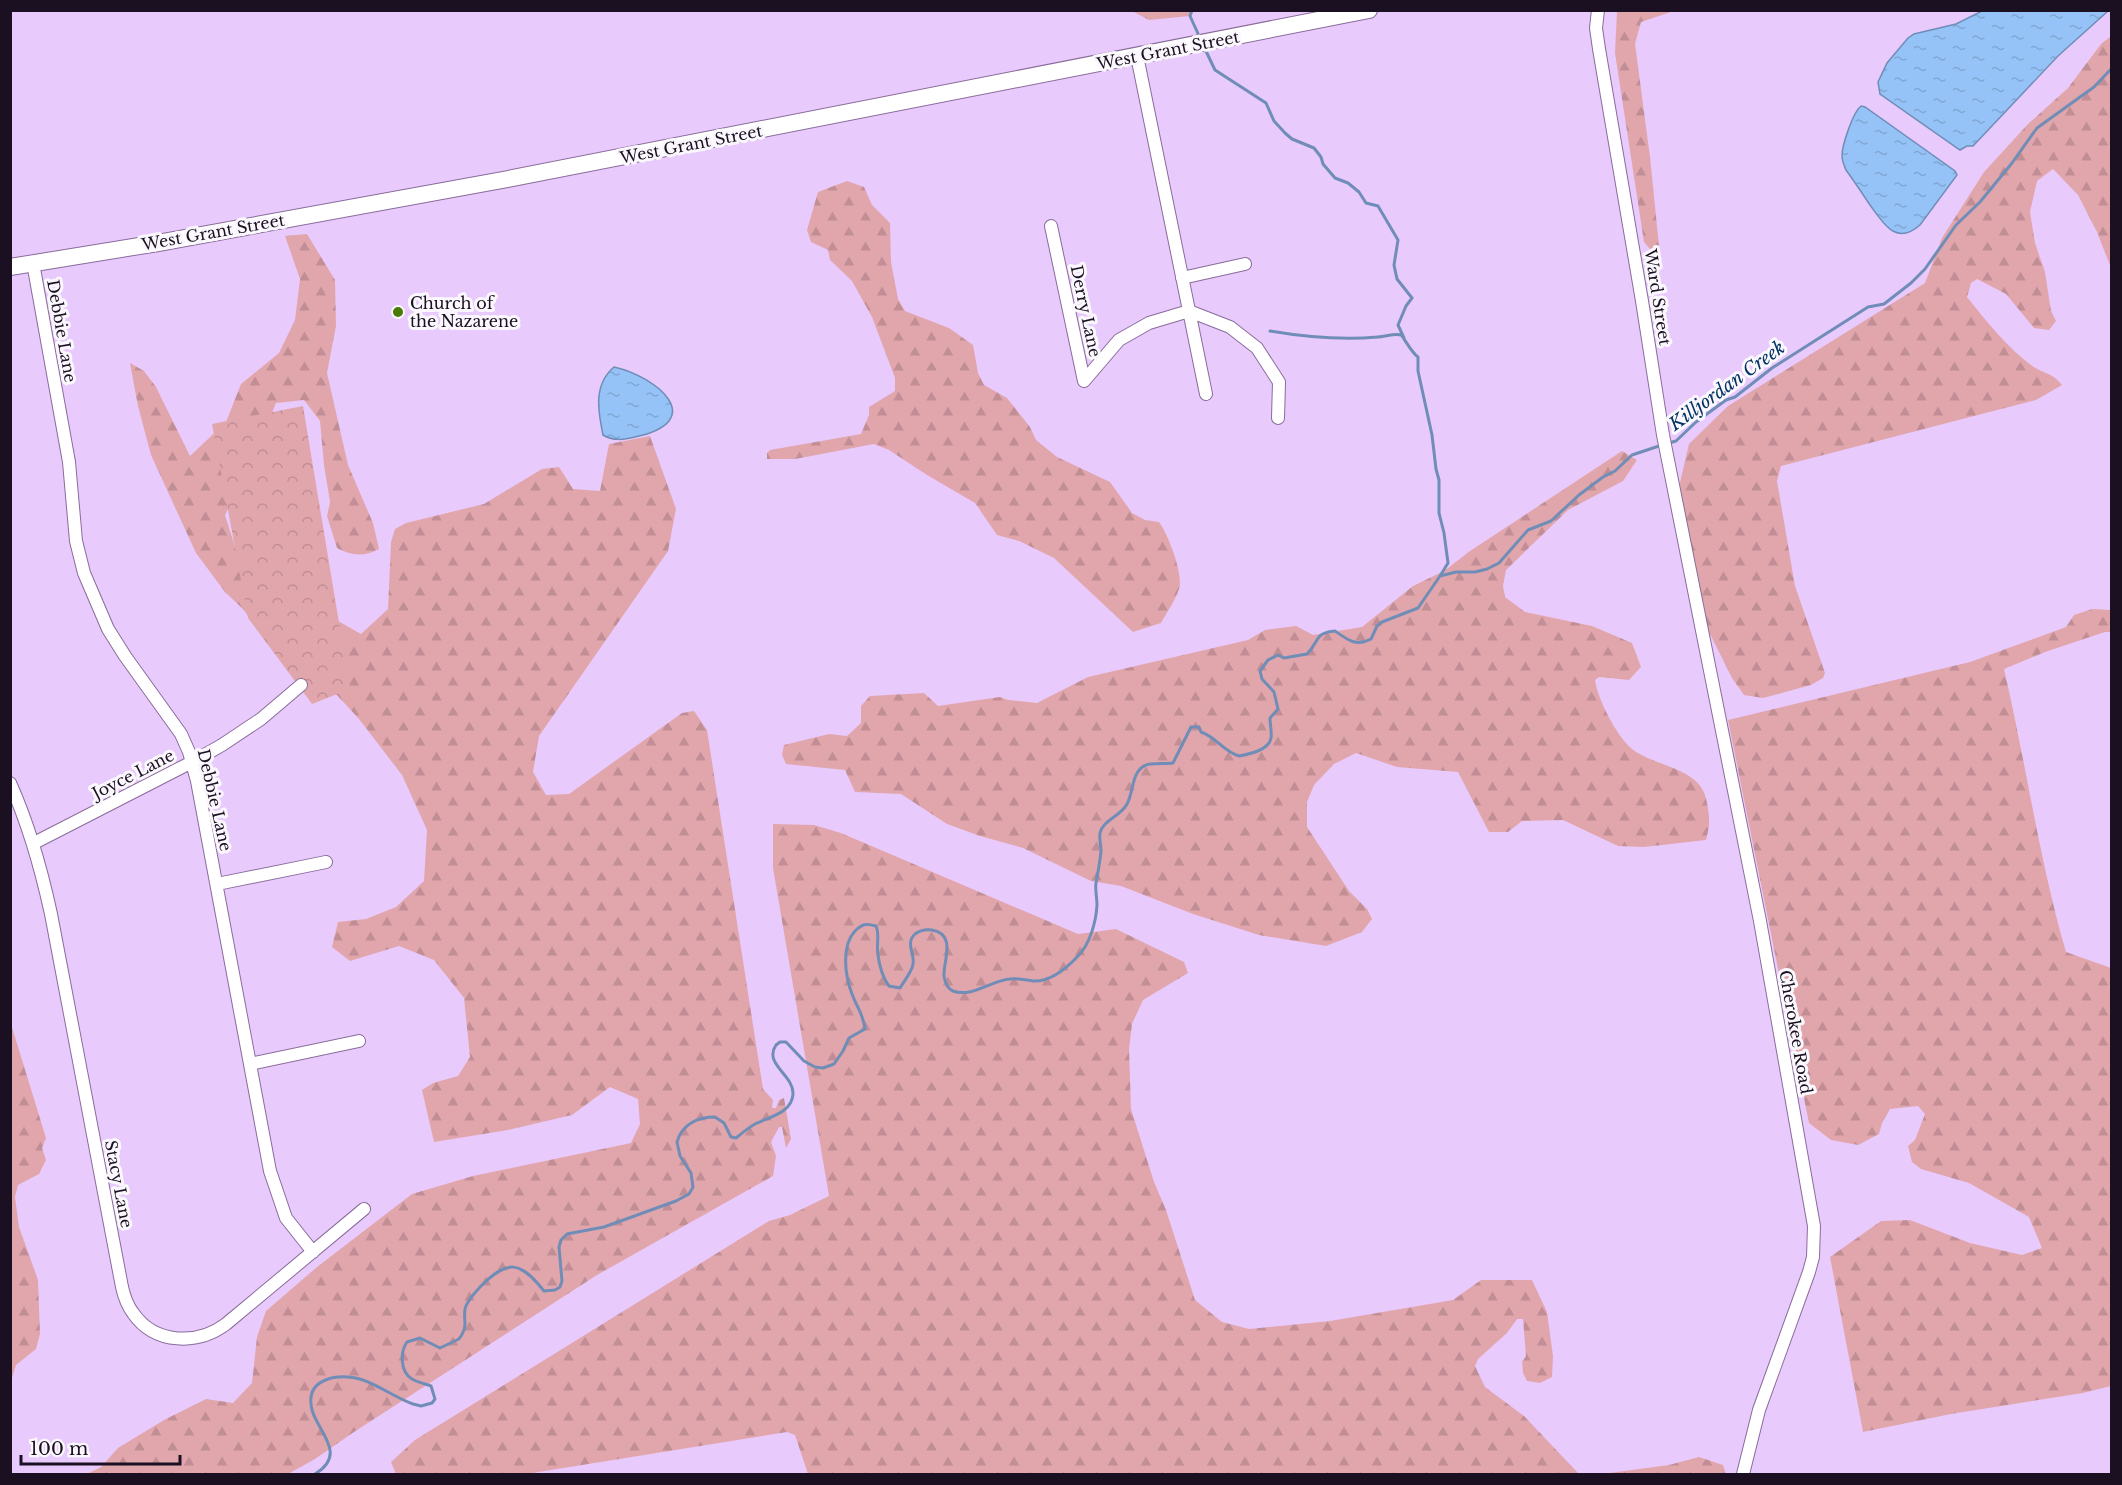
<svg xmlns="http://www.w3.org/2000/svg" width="2122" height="1485" font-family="'Libre Baskerville',serif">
	<defs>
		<pattern id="forest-firs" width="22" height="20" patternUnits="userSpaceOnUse" patternTransform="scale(1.5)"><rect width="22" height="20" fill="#e1a6ac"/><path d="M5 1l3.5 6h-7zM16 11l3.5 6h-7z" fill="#c08e94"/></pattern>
		<pattern id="park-crowns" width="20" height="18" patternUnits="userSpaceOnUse" patternTransform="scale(1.5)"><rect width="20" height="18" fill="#e1a6ac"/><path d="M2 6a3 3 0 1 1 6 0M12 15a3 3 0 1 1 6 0" fill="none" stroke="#c08e94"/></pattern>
		<pattern id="water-ripples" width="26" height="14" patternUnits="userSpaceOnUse" patternTransform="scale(1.5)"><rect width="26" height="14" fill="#95c3f7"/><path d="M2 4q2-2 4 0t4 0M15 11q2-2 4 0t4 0" fill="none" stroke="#80a6d3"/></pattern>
	</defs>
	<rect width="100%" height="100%" fill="#e9cafd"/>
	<!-- forest -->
	<path fill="url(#forest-firs)" d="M 1132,11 L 1194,11 L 1190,16 L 1149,20 Z
		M 1617,11 L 1674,11 L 1641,22 L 1635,44 L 1650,157 L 1659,246 L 1650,249 L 1644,242 L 1615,53 Z
		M 2111,36 L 2111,268 L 2097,232 L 2078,195 L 2053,169 L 2037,181 L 2030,212 L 2035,243 L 2045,272 L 2051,311 L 2056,321 L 2049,330 L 2034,328 L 2006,294 L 1977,279 L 1971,283 L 1967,297 C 1986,321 2007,347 2031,365 C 2043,374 2052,372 2062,385 L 2036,400 L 1781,466 L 1777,481 L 1795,586 L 1825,673 L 1823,678 L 1811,685 L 1763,698 L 1744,695 L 1732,678 L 1708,630 L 1679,487 L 1689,444 L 1728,406 L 1925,283 L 1942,238 L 1984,172 L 2028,124 L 2068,88 L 2101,44 Z
		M 847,181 L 864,187 L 872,205 L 890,223 L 891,262 L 898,299 L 905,311 L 949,328 L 973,345 L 978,373 L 984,385 L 1007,398 L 1030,427 L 1036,440 L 1057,457 L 1110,482 L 1132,513 L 1145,520 L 1159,522 C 1168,534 1184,575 1179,589 C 1175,601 1167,612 1161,623 L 1133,632 L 1054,558 L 1019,541 L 997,535 L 975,503 L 927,475 L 889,450 L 874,444 L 795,459 L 767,459 L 767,453 L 770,450 L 861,434 L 869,415 L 869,407 L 895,391 L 895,378 L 872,317 L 852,281 L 830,260 L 828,250 L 811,242 L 807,230 L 818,192 Z
		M 307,234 L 335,280 L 336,326 L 327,373 L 348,465 L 373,523 L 379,549 C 364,557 351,556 337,548 L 327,516 L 330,502 L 324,465 L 320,421 L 304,400 L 276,403 L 247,471 L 225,515 L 241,566 L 361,634 L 388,609 L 391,542 L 395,529 L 406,523 L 484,504 L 542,469 L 559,467 L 573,489 L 600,491 L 609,444 L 650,436 L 676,509 L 668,551 L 539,736 L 533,772 L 546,795 L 569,794 L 682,713 L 694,711 L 707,730 L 763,1089 L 773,1100 L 772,1108 L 776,1108 L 779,1100 L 784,1098 L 791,1139 L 786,1148 L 782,1127 L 779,1127 L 771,1142 L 776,1156 L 773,1176 L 597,1275 L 354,1432 L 315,1459 L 288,1474 L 87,1474 L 101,1467 L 118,1448 L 164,1420 L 206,1399 L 233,1403 L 252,1383 L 257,1337 L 266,1311 L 317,1267 L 412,1194 L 473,1176 L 631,1143 L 640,1124 L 638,1099 L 610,1087 L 572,1115 L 508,1130 L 434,1142 L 422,1090 L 433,1083 L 458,1076 L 470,1057 L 464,998 L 434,960 L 399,946 L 350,961 L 332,947 L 338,922 L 366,919 L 396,907 L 424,881 L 427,830 L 402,775 L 359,719 L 324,681 L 283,661 L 242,608 L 225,592 L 196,553 L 151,455 L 138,406 L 130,363 L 144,371 L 156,387 L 190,456 L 226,422 L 241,384 L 279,353 L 295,320 L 300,279 L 285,236 Z
		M 1622,451 L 1637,460 L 1623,481 L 1568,510 L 1506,570 L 1503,586 L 1505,597 L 1525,612 L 1592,626 L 1632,643 L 1641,667 L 1629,680 L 1599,677 L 1595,680 C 1598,700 1616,735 1632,749 C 1657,768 1702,767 1707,803 C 1710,818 1710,825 1706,840 L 1644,847 L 1618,846 L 1563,820 L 1522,821 L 1508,832 L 1489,832 L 1458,772 L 1397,767 L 1356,753 L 1334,764 L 1314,785 L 1307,802 L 1307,827 L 1349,891 L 1367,909 L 1372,919 L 1362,932 L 1326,946 L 1259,935 L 1193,914 L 1121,886 L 1091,881 L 1023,848 L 980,836 L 947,824 L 901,794 L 855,792 L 845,770 L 786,764 L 782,755 L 784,745 L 829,734 L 847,736 L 861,723 L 861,706 L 870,696 L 924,693 L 938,706 L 1000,697 L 1008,700 L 1037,703 L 1088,677 L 1248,640 L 1265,630 L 1296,626 L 1313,635 L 1362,627 L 1413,586 L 1444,571 L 1470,551 Z
		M 2092,609 L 2111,610 L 2111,632 L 2105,632 L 2045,652 L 2004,669 C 2026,763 2039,859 2066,952 L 2111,968 L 2111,1386 L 2083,1393 L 1951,1414 L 1863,1432 L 1830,1257 L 1881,1221 L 1910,1220 L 1970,1243 L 2022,1255 L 2042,1248 L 2029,1217 L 1969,1183 L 1921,1169 L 1912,1162 L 1908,1146 L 1915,1140 L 1925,1114 L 1918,1106 L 1890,1109 L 1882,1123 L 1879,1134 L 1858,1145 L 1831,1140 L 1809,1123 L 1728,720 L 1970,662 L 2066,627 L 2074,615 Z
		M 773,824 L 814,825 L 841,833 L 1078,934 L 1116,929 L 1184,962 L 1188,973 L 1143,1000 L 1132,1024 L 1129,1049 L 1131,1109 L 1154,1182 L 1166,1210 L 1195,1300 L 1222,1322 L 1249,1329 L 1330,1321 L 1453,1300 L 1481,1280 L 1532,1280 L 1547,1312 L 1553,1356 L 1552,1377 L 1540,1383 L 1527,1381 L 1523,1373 L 1522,1362 L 1526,1356 L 1523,1319 L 1517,1319 L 1507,1333 L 1478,1359 L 1475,1366 L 1485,1387 L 1524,1416 L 1579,1474 L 808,1474 L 795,1435 L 787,1432 L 526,1474 L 396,1474 L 391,1462 L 415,1440 L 769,1221 L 790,1215 L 829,1196 L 773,868 Z
		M 11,1024 L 46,1138 L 42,1148 L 46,1160 L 39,1174 L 18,1185 L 15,1197 L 19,1227 L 38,1280 L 40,1334 L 36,1349 L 16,1365 L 11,1381 Z
		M 1699,1457 L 1723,1465 L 1726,1474 L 1602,1474 L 1669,1465 Z"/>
	<!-- park -->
	<path fill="url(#park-crowns)" d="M 303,406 L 350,689 L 312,704 L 248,618 L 212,424 Z"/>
	<!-- water -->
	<path fill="url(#water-ripples)" stroke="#708db7" stroke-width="1.5" d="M 1982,11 L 2108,11 L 2058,56 L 1973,146 L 1967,146 L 1960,150 L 1880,94 L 1878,82 L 1887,63 L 1908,38 L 1914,34 L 1956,24 Z
		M 1861,106 L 1865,107 L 1955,171 L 1957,175 L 1920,225 C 1896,246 1884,224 1870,205 C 1862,193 1854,181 1846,170 C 1844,165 1842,161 1842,156 C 1842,145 1853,112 1861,106 Z
		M 614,367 C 658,377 709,421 635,437 C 623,440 613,441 603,435 C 598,411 593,385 614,367 Z"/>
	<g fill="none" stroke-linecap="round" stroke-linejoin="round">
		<!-- stream -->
		<path stroke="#708db7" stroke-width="3" d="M 1192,10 L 1190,16 L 1200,38
			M 1204,47 L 1215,70 L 1266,103 L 1274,121 L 1285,133 L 1292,139 L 1314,148 L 1321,157 L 1323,164 L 1335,178 L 1348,183 L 1359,192 L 1366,203 L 1378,206 L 1398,240 L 1394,265 L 1397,279 L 1412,298 L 1406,306 L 1398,325 L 1404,338
			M 1270,331 C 1305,337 1343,340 1378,337 C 1384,337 1395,333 1401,335 C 1403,336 1411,352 1418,357 L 1418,371 L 1432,435 L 1436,469 L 1439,480 L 1439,513 L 1444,533 L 1448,563 L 1440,576
			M 1669,443 L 1676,441 L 1696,422 L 1726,400 L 1735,397 L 1772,368 L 1868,307 L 1884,304 L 1911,283 L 1925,269 L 1956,225 L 1980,202 L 2012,163 L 2037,128 L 2094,87 L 2112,68
			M 315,1474 C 348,1454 318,1432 312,1410 C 304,1377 339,1373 363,1380 C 380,1386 396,1398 413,1404 L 421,1406 L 432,1403 L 435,1399 L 431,1386 C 425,1384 417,1382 412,1379 C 400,1372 400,1352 407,1342 L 420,1338 L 440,1348 L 459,1339 C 469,1325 463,1322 465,1309 C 467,1300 475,1293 481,1286 C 508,1259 520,1261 544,1291 L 555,1290 L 560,1287 L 562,1281 L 559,1247 L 561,1240 L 567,1234 L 604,1227 L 676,1201 L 689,1194 L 693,1187 L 691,1173 L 680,1156 L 677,1142 C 682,1124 698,1117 715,1117 L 724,1123 L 731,1137 L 736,1138 C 742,1133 748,1128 755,1124 C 769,1117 792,1113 793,1094 C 794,1075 763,1064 776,1045 L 780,1042 L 786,1042 L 804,1061 L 815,1067 L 823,1068 L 834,1064 L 843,1051 L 849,1038 L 865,1029 C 863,1013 857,1008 852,994 C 845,976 841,946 855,931 C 862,924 866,923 876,926 C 880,935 876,944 878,955 C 879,965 883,978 889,986 L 900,988 C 904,981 912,972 913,964 C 915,954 905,943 915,934 C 919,931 926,929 932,930 C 957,934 943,962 944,976 C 945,982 948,989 953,991 C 972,998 992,980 1010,979 C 1017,978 1025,980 1033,981 C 1051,982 1066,969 1078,956 C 1090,944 1096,922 1097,905 C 1097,898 1095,890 1096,883 C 1098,872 1100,862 1101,851 C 1101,845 1099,839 1100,833 C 1103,820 1121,816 1127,804 C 1134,792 1131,771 1146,765 C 1150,763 1167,764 1173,763 L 1191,727 L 1199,727 L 1201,732 C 1216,737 1224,752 1239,756 C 1250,754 1269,750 1271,738 C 1272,732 1270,725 1270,718 L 1278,709 L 1274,692 L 1262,679 L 1260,671 L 1268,660 L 1278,655 L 1284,658 L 1307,654 C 1320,641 1314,633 1335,631 C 1348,640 1356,647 1371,639 L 1377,626 L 1382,622 L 1418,608 L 1440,576 L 1456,572 L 1475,572 L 1487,569 L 1499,563 L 1528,530 L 1551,521 L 1579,495 L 1603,477 L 1615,471 L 1632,455 L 1662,445"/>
		<defs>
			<path id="street" d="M 1598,10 L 1596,28 L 1599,49 L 1642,301 L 1663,435 L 1760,921 L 1814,1226 L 1813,1257 L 1809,1272 L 1759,1410 L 1743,1474
				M 1137,56 L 1206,394
				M 1051,226 L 1084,381
				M 33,263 L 69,462 L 76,541 L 84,573 L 108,629 L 125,656 L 181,734 L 189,752 L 197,781 L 270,1171 L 286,1218 L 313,1252
				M 1182,278 L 1245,264
				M 1084,381 L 1119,340 L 1149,323 L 1189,311 L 1230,327 L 1257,348 L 1279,382 L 1278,418
				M 10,783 C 29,825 41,868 51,914 L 122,1287 C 124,1296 127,1305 133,1313 C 155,1345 198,1345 226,1324 L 364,1209
				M 34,843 L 192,762 L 222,745 L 261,719 L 301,685
				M 217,884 L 326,862
				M 250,1064 L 359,1041"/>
			<path id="secondary" d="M 10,267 L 158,243 L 508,179 L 1369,10"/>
		</defs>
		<!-- street casing -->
		<use href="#street" stroke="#896c9a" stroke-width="14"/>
		<!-- secondary casing -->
		<use href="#secondary" stroke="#896c9a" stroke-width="18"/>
		<!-- street -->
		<use href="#street" stroke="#fff" stroke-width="12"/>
		<!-- secondary -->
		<use href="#secondary" stroke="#fff" stroke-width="16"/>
	</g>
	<!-- markers -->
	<circle fill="#497a05" stroke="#fbf8fd" stroke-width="2" cx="398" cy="312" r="6"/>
	<g text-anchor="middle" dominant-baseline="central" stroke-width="6" stroke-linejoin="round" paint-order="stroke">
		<!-- street labels -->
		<g font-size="16" fill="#1b1022" stroke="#fbf8fd">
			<text transform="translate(1168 50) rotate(-11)">West Grant Street</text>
			<text transform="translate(691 144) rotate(-11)">West Grant Street</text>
			<text transform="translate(213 232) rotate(-10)">West Grant Street</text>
			<text transform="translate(1658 297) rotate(81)">Ward Street</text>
			<text transform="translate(1086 311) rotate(78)">Derry Lane</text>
			<text transform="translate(62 331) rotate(80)">Debbie Lane</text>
			<text transform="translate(133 774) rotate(-27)">Joyce Lane</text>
			<text transform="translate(215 800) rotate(77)">Debbie Lane</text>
			<text transform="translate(1796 1032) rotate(80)">Cherokee Road</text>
			<text transform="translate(119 1184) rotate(79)">Stacy Lane</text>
		</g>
		<!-- poi labels -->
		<g font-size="16" fill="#1b1022" stroke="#fbf8fd" text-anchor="start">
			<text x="410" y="303">Church of<tspan x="410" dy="18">the Nazarene</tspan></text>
		</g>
		<!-- water labels -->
		<g font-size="18" font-style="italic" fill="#033563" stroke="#fbf8fd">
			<text transform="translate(1727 386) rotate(-36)">Killjordan Creek</text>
		</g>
	</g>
	<!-- border -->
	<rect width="2122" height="1485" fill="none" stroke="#1b1022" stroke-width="24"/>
	<!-- scale -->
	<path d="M21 1455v9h159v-9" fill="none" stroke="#1b1022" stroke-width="3"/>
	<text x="30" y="1455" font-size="18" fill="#1b1022" stroke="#fbf8fd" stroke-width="4.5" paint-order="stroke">100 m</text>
</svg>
